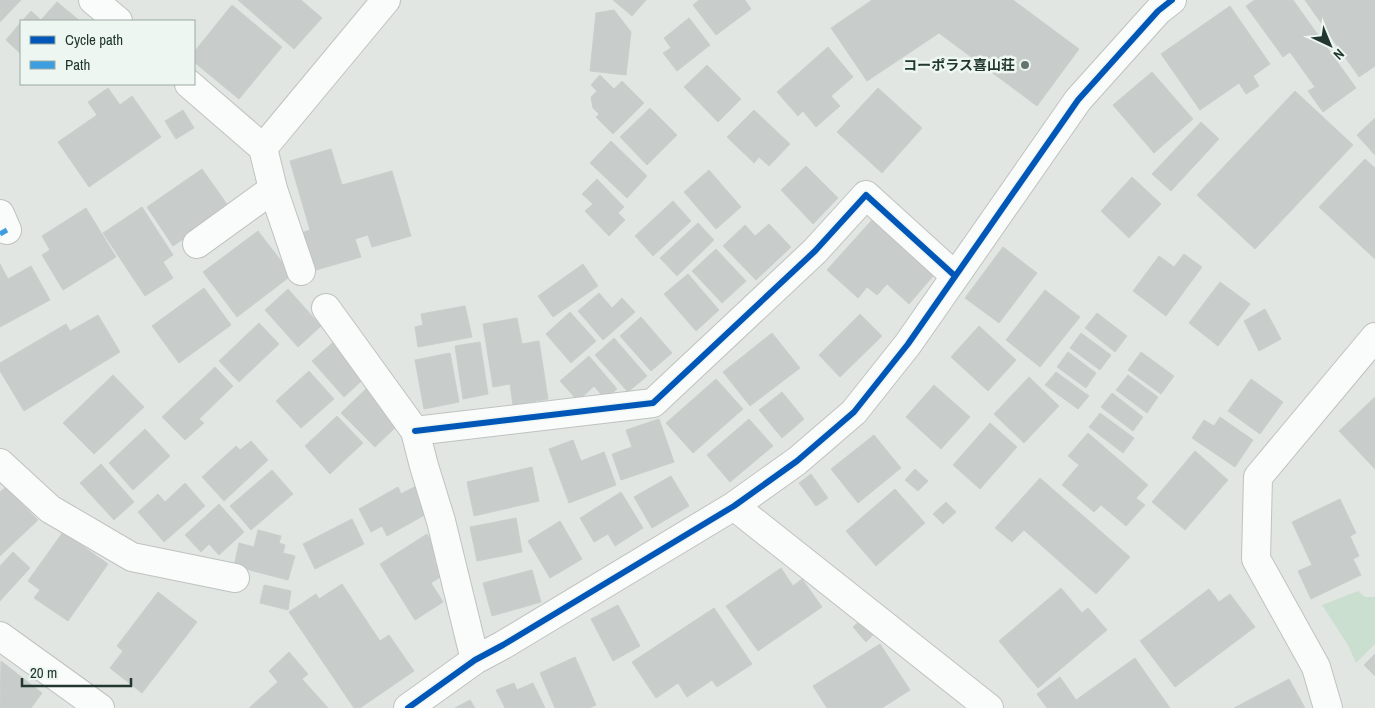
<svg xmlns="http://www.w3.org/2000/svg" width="1375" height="708" font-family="'Archivo Narrow','Noto Sans JP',sans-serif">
	<rect width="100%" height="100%" fill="#e1e6e3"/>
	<!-- green -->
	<path fill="#cadfcf" d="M 1358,591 L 1365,597 L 1375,597 L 1375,644 L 1356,663 L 1348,645 L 1322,605 Z"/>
	<!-- building -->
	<path fill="#c8cdcb" stroke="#c9cfcc" d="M 0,0 L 21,0 L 0,22 Z
		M 238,0 L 301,0 L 322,18 L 294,49 Z
		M 613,0 L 646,0 L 632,16 Z
		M 699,0 L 745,0 L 751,9 L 716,35 L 693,5 Z
		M 872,0 L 1013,0 L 1079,49 L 1037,106 L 939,33 L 867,81 L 831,28 Z
		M 1255,0 L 1293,0 L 1356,88 L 1323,112 L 1308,91 L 1315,87 L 1290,52 L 1283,57 L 1246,6 Z
		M 1305,0 L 1375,0 L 1375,66 L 1359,77 Z
		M 57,2 L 80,21 L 22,21 L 31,11 L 41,20 Z
		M 232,5 L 282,47 L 239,99 L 194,62 L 194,52 Z
		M 1230,6 L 1270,64 L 1253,76 L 1259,86 L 1246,94 L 1239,83 L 1200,110 L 1161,54 Z
		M 614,10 L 631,32 L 626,75 L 590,71 L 596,13 Z
		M 689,18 L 710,45 L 677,71 L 663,53 L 671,48 L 664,38 Z
		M 21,22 L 21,54 L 6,40 Z
		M 828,47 L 853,77 L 831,96 L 840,106 L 816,127 L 803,111 L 798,116 L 777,92 Z
		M 707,65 L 741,99 L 718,122 L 684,87 Z
		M 1152,72 L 1193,119 L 1154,153 L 1113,105 Z
		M 600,75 L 614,89 L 622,81 L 644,103 L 613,134 L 596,117 L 599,114 L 593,108 L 591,97 L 597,91 L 591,85 Z
		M 108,88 L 120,105 L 132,96 L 161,137 L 89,187 L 58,142 L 97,115 L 88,102 Z
		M 878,88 L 922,128 L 882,173 L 837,132 Z
		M 1295,91 L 1353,145 L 1255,249 L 1197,195 Z
		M 650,108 L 677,135 L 647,165 L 620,137 Z
		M 183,110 L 194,128 L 176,139 L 165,121 Z
		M 754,110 L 790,144 L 769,166 L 759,157 L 754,163 L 727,137 Z
		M 1375,118 L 1375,155 L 1357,135 Z
		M 1201,122 L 1219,139 L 1171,191 L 1152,174 Z
		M 611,141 L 647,176 L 627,198 L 590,163 Z
		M 331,149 L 342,185 L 392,171 L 411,236 L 372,247 L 368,235 L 355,239 L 361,257 L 309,272 L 298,234 L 310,230 L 290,161 Z
		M 1365,159 L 1375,168 L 1375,259 L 1319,207 Z
		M 806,166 L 838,198 L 813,224 L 781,190 Z
		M 202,169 L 229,207 L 173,246 L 147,207 Z
		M 709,170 L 741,207 L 716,229 L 684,192 Z
		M 1132,177 L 1161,204 L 1129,238 L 1101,211 Z
		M 597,179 L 624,207 L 618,213 L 625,220 L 609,236 L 585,211 L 593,204 L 582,194 Z
		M 673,201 L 691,221 L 653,256 L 635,236 Z
		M 142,207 L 173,255 L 163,262 L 173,278 L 145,296 L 103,233 Z
		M 86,208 L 116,257 L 63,290 L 42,255 L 50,250 L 42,236 Z
		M 872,220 L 934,275 L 909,304 L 887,284 L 877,295 L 867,287 L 858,298 L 827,270 Z
		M 698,223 L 714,240 L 677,276 L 660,258 Z
		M 769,224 L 791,247 L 756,280 L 723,246 L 745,225 L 755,236 Z
		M 258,231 L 292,275 L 237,317 L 203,272 Z
		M 1003,247 L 1037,273 L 999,323 L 965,298 Z
		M 716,249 L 746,281 L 722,303 L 692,271 Z
		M 1184,254 L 1202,267 L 1166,316 L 1133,291 L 1159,256 L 1174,267 Z
		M 0,264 L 8,279 L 31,266 L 50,300 L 0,327 Z
		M 583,264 L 598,286 L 553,317 L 538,296 Z
		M 688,274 L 719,310 L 696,331 L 664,294 Z
		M 1220,282 L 1250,304 L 1218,346 L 1189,323 Z
		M 204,288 L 231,325 L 179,363 L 152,326 Z
		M 288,289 L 321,326 L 298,347 L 265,310 Z
		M 1045,290 L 1080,317 L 1040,367 L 1006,340 Z
		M 599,293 L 612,308 L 622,298 L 635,312 L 603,340 L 578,311 Z
		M 465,306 L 472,337 L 418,347 L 415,327 L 423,325 L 421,314 Z
		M 1265,309 L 1281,339 L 1259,351 L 1244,321 Z
		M 570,312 L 596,341 L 571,363 L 546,334 Z
		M 1097,313 L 1127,336 L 1115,352 L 1085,328 Z
		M 860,314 L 882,336 L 840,377 L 819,355 Z
		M 98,315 L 120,352 L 24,411 L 0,371 L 0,363 L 66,324 L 70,331 Z
		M 641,317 L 672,353 L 651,371 L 620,336 Z
		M 517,318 L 522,344 L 539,341 L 548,399 L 513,405 L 510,384 L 493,387 L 483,324 Z
		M 259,323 L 279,344 L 239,382 L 219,361 Z
		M 979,326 L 1016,360 L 988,391 L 951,357 Z
		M 772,333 L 800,368 L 750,406 L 723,372 Z
		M 1081,333 L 1111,355 L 1100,370 L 1070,348 Z
		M 338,338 L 369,374 L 344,397 L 312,361 Z
		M 614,338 L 647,376 L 628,392 L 595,355 Z
		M 480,342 L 488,394 L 463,399 L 455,346 Z
		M 1068,352 L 1096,373 L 1086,388 L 1057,367 Z
		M 1141,352 L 1174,376 L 1161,394 L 1128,370 Z
		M 450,353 L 459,402 L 424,409 L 415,360 Z
		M 589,356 L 617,389 L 605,399 L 594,386 L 578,401 L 560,381 Z
		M 215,367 L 233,386 L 199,419 L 204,423 L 185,440 L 162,417 Z
		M 309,371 L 334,399 L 301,428 L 276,401 Z
		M 1056,372 L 1089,396 L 1078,409 L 1045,385 Z
		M 113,375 L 144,407 L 94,454 L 63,423 Z
		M 1128,375 L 1158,397 L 1147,413 L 1116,390 Z
		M 1029,377 L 1059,406 L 1024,443 L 994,414 Z
		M 716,379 L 743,409 L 693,453 L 666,423 Z
		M 1251,379 L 1283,402 L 1260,434 L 1228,411 Z
		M 934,385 L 970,417 L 941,449 L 906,417 Z
		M 369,386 L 403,420 L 375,447 L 341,413 Z
		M 782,392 L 804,419 L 782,438 L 759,410 Z
		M 1112,393 L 1143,417 L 1133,431 L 1101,407 Z
		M 1375,397 L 1375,469 L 1339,431 Z
		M 1100,413 L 1134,438 L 1123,453 L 1089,427 Z
		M 337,416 L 363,443 L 330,474 L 305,446 Z
		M 1220,417 L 1253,440 L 1235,467 L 1192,438 L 1204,420 L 1214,426 Z
		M 659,419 L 674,462 L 621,480 L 612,454 L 632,447 L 626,430 Z
		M 749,419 L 773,446 L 730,482 L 707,455 Z
		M 990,423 L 1017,447 L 980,489 L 953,465 Z
		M 145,429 L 170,456 L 133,490 L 109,463 Z
		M 1088,433 L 1148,485 L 1136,498 L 1145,505 L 1126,526 L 1101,505 L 1094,512 L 1062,485 L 1079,465 L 1068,456 Z
		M 874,435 L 901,468 L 858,503 L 831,469 Z
		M 573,440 L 581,461 L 604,452 L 616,485 L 569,503 L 549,449 Z
		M 251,441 L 268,460 L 224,501 L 202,477 L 236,446 L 240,450 Z
		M 1195,451 L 1228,480 L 1185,530 L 1152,502 Z
		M 101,464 L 134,502 L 114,520 L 80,483 Z
		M 532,467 L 539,501 L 474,516 L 467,482 Z
		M 915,469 L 928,481 L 918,491 L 905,480 Z
		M 272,470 L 293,494 L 251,530 L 230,506 Z
		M 811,474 L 828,498 L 816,506 L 799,483 Z
		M 671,476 L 689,506 L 652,528 L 634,497 Z
		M 1040,478 L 1130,557 L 1096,594 L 1024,530 L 1012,542 L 995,528 Z
		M 185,483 L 205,506 L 164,542 L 138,512 L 158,494 L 165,502 Z
		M 416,486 L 430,512 L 387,536 L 382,526 L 371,532 L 359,509 L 398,487 L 401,494 Z
		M 6,487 L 38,520 L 0,556 L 0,492 Z
		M 895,489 L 925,523 L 876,566 L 846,531 Z
		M 621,492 L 643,528 L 615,546 L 608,534 L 594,542 L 580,518 Z
		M 1340,499 L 1356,533 L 1350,536 L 1359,556 L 1353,559 L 1361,575 L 1311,599 L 1298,571 L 1312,565 L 1292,522 Z
		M 946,502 L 956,512 L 943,524 L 933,514 Z
		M 219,504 L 244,532 L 219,555 L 209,544 L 201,552 L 185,535 Z
		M 516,518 L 522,552 L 477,561 L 470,527 Z
		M 352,519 L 364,544 L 315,569 L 303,544 Z
		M 560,521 L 582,559 L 550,578 L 528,541 Z
		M 258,530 L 281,536 L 279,543 L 285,545 L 283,553 L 295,556 L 288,580 L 234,566 L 239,543 L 254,547 Z
		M 63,532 L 108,564 L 68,621 L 34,598 L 40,590 L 28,581 Z
		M 427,534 L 441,557 L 434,561 L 443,575 L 431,583 L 443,602 L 415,620 L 380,564 Z
		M 13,552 L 30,568 L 0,601 L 0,566 Z
		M 781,568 L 793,586 L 802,579 L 822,607 L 758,651 L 726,606 Z
		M 532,570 L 541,602 L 492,616 L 483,583 Z
		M 342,584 L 380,641 L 389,635 L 414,671 L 360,708 L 354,708 L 289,612 L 316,594 L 319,599 Z
		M 264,585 L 291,591 L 288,610 L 260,603 Z
		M 1061,588 L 1082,613 L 1088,608 L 1107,630 L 1038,688 L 999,641 Z
		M 1209,589 L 1219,602 L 1230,594 L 1255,627 L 1175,687 L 1140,641 Z
		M 158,592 L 197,622 L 142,693 L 110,668 L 123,651 L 117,646 Z
		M 618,605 L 640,646 L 613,661 L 591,619 Z
		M 714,608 L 752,664 L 717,687 L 712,680 L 687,697 L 678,683 L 656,698 L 632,662 Z
		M 861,620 L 874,634 L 866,642 L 853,627 Z
		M 880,644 L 910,690 L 882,708 L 827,708 L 813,686 Z
		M 289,652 L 308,674 L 302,679 L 328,708 L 249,708 L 278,682 L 269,671 Z
		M 1375,654 L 1375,676 L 1364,665 Z
		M 575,657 L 596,705 L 589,708 L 555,708 L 540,673 Z
		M 1135,658 L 1170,708 L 1047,708 L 1037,694 L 1060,677 L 1076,700 Z
		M 1,661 L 42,693 L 31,708 L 0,708 Z
		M 1289,679 L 1305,708 L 1234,708 Z
		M 514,683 L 517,690 L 533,683 L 545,708 L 505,708 L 496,690 Z
		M 470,700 L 475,708 L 455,708 Z"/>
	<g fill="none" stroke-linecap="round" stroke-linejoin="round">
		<defs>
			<path id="minor" d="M 93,0 L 118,21
				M 189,84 L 263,148 L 386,0
				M 263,148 L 273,189 L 301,271
				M 0,214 L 7,230
				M 197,244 L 273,189
				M 326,308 L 415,431 L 424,466 L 441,521 L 475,660
				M 415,431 L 653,403 L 815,251 L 866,195 L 955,276
				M 0,463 L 50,509 L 132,557 L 235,578
				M 734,506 L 989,708
				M 0,636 L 100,708
				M 408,708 L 475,660 L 503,645 L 734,506 L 797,461 L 854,412 L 908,344 L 1078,100 L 1158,11 L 1172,0
				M 1328,708 L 1316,667 L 1256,559 L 1258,477 L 1375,337"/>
		</defs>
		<!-- minor casing -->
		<use href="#minor" stroke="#bec3c0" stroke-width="30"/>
		<!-- minor -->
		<use href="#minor" stroke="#fafbfb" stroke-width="28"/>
		<!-- quiet -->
		<path stroke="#3c9ee1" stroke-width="5" stroke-dasharray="10 5" stroke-linecap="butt" d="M 0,234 L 7,230"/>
		<defs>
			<path id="cycleway" d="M 415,431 L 653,403 L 815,251 L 866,195 L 955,276
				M 408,708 L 475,660 L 503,645 L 734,506 L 797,461 L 854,412 L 908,344 L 1078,100 L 1158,11 L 1172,0"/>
		</defs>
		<!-- cycleway casing -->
		<use href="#cycleway" stroke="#eef6f1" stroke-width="9"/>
		<!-- cycleway -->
		<use href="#cycleway" stroke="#0057b8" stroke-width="6"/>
	</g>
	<!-- markers -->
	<circle fill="#64746f" stroke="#eef6f1" stroke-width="2" cx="1025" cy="65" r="5"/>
	<g text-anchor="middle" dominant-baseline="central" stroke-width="5" stroke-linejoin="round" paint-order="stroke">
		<!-- poi labels -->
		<g font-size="14" font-weight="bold" fill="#213730" stroke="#eef6f1" text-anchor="end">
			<text x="1015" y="65">コーポラス喜山荘</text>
		</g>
	</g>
	<!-- legend -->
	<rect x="20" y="20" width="175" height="65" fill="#eef6f1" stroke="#9caaa4"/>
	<rect x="30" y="36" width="25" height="8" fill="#0057b8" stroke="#9caaa4"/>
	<text x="65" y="45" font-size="15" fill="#213730">Cycle path</text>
	<rect x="30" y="61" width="25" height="8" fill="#3c9ee1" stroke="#9caaa4"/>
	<text x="65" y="70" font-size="15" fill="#213730">Path</text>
	<!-- north arrow -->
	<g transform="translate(1330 45) rotate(136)" stroke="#eef6f1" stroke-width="4" paint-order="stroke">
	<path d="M0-4L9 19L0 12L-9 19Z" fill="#213730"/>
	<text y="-8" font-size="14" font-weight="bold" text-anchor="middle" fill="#213730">N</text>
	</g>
	<!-- scale -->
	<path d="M22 678v8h109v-8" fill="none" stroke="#213730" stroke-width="2.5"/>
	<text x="30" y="678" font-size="15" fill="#213730" stroke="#eef6f1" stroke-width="4" paint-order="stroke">20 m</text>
</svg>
